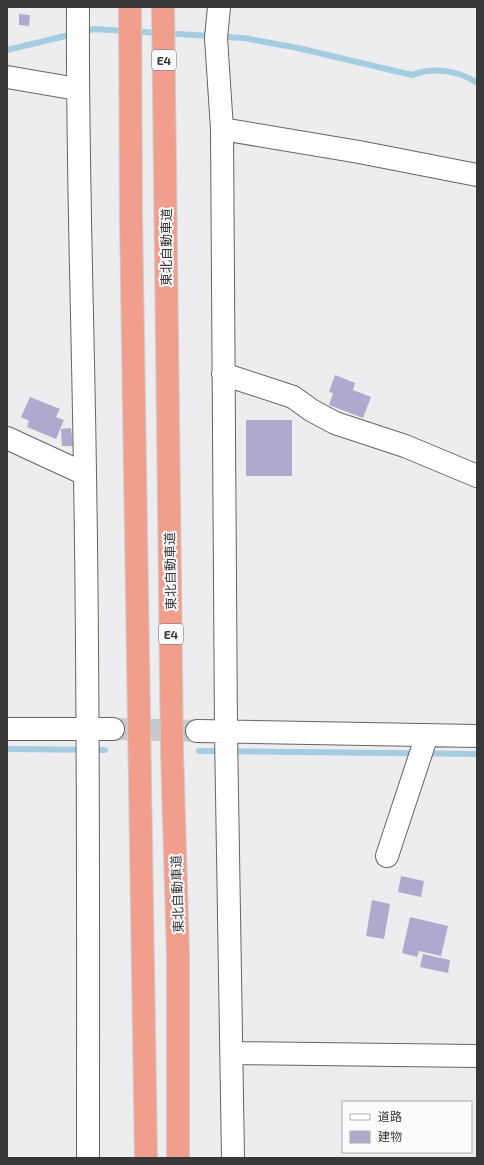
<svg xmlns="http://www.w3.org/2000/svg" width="484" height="1165" font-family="'Exo 2','Noto Sans JP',sans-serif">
	<rect width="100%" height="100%" fill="#ededef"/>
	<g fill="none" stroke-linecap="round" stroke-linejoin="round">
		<!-- stream -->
		<path stroke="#a4cde1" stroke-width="6" d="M 7,50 L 94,29 L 244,38 L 298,48 L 412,75 C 432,67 459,70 477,83
			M 7,749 L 105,750
			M 199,751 L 477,754"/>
	</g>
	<!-- building -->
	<path fill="#adaace" d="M 19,14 L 30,15 L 29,26 L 19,25 Z
		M 335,375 L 355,383 L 353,390 L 371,397 L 363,418 L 329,405 L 333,393 L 329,392 Z
		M 30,397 L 60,409 L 56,417 L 64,420 L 56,439 L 27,427 L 29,421 L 21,417 Z
		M 246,420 L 292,420 L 292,476 L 246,476 Z
		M 71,428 L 73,446 L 62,446 L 61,429 Z
		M 401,876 L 424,881 L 421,897 L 398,892 Z
		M 372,900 L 390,904 L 384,939 L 366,936 Z
		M 410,917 L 448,926 L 441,956 L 419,951 L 417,957 L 402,953 Z
		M 423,954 L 450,960 L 448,973 L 420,967 Z"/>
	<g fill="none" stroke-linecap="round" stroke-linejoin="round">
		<!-- minor-tunnel -->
		<path stroke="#c9c9cb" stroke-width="22" stroke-dasharray="22 11" stroke-linecap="butt" d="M 113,729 L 197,731"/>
		<defs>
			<path id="minor" d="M 78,7 C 77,163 83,319 85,475 C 89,703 88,930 88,1158
				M 219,7 L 216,38 L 222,129 L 226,732 L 233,1158
				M 7,77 L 77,89
				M 222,129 L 359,152 L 477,175
				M 223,374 L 293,397 L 311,410 L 335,423 L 405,446 L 477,476
				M 7,438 L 85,474
				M 7,729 L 113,729
				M 197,731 L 477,736
				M 387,856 L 427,735
				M 232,1053 L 477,1056"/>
			<path id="highway" d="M 130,7 L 131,218 L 146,1158
				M 163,7 L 172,751 L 178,954 L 178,1158"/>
		</defs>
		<!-- minor casing -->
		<use href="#minor" stroke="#656567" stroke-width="24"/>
		<!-- highway casing -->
		<use href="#highway" stroke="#cbcbcc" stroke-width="24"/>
		<!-- minor -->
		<use href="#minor" stroke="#fff" stroke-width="22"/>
		<!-- highway -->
		<use href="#highway" stroke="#f29e8c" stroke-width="22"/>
	</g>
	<g text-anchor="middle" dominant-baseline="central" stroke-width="4" stroke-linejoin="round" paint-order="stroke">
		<!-- shield labels -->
		<g fill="#fbfbfd" stroke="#727274" stroke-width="1">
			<rect x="152" y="50" width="24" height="20" rx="3"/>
			<rect x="159" y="624" width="24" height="20" rx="3"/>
		</g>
		<g font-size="12" font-weight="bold" fill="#383839">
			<text x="164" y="60">E4</text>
			<text x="171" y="634">E4</text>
		</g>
		<!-- street labels -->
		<g font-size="13" fill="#383839" stroke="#fbfbfd">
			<text transform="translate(166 247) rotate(-90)">東北自動車道</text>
			<text transform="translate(170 571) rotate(-91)">東北自動車道</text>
			<text transform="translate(177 894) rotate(-92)">東北自動車道</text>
		</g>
	</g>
	<!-- border -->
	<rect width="484" height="1165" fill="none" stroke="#383839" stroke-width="16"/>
	<!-- legend -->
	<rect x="342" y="1101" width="130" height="52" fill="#fbfbfd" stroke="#adadaf"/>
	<rect x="350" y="1114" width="20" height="6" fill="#ffffff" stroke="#adadaf"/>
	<text x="378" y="1121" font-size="12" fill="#383839">道路</text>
	<rect x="350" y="1131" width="20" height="12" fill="#adaace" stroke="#adadaf"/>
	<text x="378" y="1141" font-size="12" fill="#383839">建物</text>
</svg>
